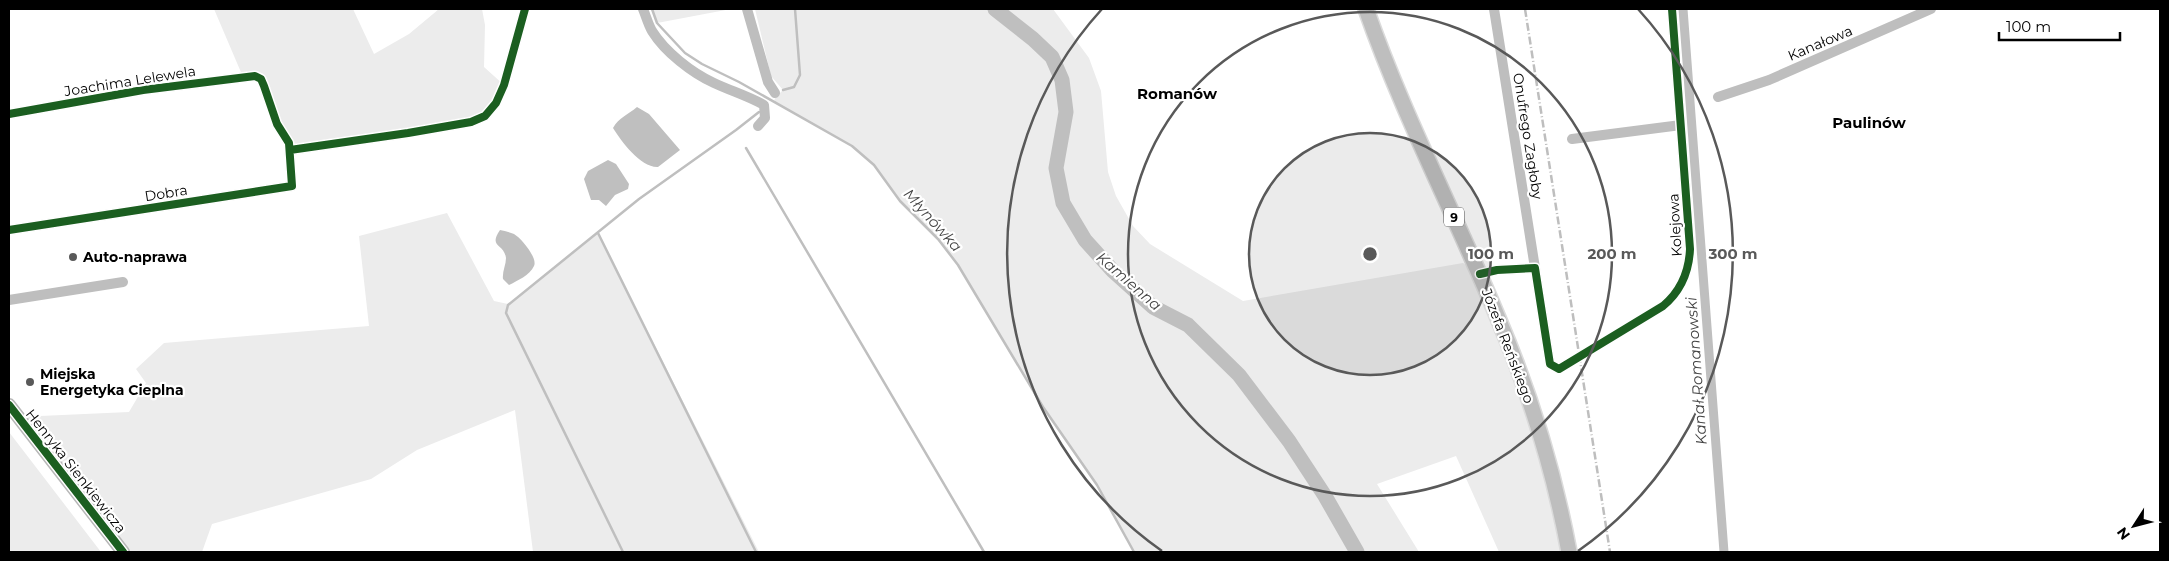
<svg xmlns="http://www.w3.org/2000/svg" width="2169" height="561" font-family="Montserrat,sans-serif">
	<rect width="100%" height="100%" fill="#fff"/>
	<!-- green -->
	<path fill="#ececec" d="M 214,9 L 353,9 L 374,54 L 409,34 L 439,9 L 482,9 L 485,25 L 484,67 L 504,85 L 485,116 L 290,150 L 261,79 L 243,77 Z
		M 652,9 L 731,9 L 657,23 Z
		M 755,9 L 1053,9 L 1089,58 L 1101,91 L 1108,172 L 1116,196 L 1133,226 L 1150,244 L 1243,301 L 1463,263 L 1480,274 L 1499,319 L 1569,552 L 1499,552 L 1456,456 L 1377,484 L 1419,552 L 1134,552 L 1097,485 L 1043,407 L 958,265 L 938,239 L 900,201 L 874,165 L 852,146 L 774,102 L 775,98 L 783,90 L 771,76 Z
		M 447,213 L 494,301 L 508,304 L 598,233 L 759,552 L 533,552 L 515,410 L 417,450 L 371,479 L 212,524 L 202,552 L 123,552 L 18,417 L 129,412 L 146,383 L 136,369 L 164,343 L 369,326 L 359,236 Z
		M 9,432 L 101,552 L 9,552 Z"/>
	<!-- water -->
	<path fill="#bfbfbf" d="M 637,107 L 649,114 L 680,150 L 658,167 C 641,168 621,141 613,128 C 619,117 628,115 637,107 Z
		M 608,160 L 616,164 L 629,184 L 628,189 L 615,195 L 606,206 L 599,200 L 591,200 L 584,179 L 588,171 Z
		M 500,230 C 504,231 510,232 514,234 C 521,238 538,258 534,266 C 530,275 517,281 509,285 L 503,279 C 502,272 506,265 506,258 C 504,243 488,248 500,230 Z"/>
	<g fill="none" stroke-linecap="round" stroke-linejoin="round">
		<!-- stream -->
		<path stroke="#bfbfbf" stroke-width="2.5" d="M 652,9 L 657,23 L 685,53 L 702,64 L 739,82 L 852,146 L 874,165 L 900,201 L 938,239 L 958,265 L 1043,407 L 1097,485 L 1134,552
			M 783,90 L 794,87 L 800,75 L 795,9
			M 746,148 L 984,552
			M 598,233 L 756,552
			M 623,552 L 506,313 L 508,305 L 639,199 L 736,130 L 759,112"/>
		<!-- canal -->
		<path stroke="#bfbfbf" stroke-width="9" d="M 1683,9 L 1724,552"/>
		<!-- river -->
		<path stroke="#bfbfbf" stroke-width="15" d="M 995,9 L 1033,39 L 1052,57 L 1062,80 L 1066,112 L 1056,168 L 1063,203 L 1085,240 L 1113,271 L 1153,307 L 1188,325 L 1239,375 L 1289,441 L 1325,496 L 1357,552"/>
		<defs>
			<path id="primary" d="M 1366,9 C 1403,115 1455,214 1498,318 C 1530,393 1554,472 1569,552"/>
		</defs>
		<!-- primary casing -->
		<use href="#primary" stroke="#dbdbdb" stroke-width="18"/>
		<!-- minor -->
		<path stroke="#bebebe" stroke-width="10" d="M 643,9 C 646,16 648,24 652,31 C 665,52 692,73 714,83 C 731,91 748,96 764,105 L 765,118 L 758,126
			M 747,9 L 768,82 L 775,93
			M 1494,9 L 1535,268
			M 1718,97 L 1769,80 L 1931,9
			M 9,114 L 143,90 L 255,76 L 261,79 L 264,86 L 277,124 L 289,143 L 292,186 L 9,230
			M 1572,139 L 1681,125
			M 290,150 L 408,133 L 471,122 L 485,116 L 496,103 L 504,85 L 525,9
			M 1480,274 L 1497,270 L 1535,268 L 1550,364 L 1559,369 L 1663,306 C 1681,291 1689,272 1690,249 L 1672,9
			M 9,300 L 123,282"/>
		<!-- secondary -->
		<path stroke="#b8b8b8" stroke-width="14" d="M 9,405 L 123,552"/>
		<!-- primary -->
		<use href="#primary" stroke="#bebebe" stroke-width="15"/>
		<!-- rail -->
		<path stroke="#bebebe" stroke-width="2.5" stroke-dasharray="8 2.5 1 2.5" stroke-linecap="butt" d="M 1525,9 L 1610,552"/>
		<defs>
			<path id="cycleway" d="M 9,114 L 143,90 L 255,76 L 261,79 L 264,86 L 277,124 L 289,143 L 292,186 L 9,230
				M 290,150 L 408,133 L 471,122 L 485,116 L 496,103 L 504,85 L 525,9
				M 1480,274 L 1497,270 L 1535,268 L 1550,364 L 1559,369 L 1663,306 C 1681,291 1689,272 1690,249 L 1672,9
				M 9,405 L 123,552"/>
		</defs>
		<!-- cycleway casing -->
		<use href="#cycleway" stroke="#fff" stroke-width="11"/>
		<!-- cycleway -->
		<use href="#cycleway" stroke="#1b5e20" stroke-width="8"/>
	</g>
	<!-- distance rings -->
	<circle cx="1370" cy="254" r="121" fill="#595959" fill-opacity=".12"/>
	<g fill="none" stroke="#595959" stroke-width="2.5">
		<circle cx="1370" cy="254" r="121"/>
		<circle cx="1370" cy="254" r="242"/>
		<path d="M1162 551A363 363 0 0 1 1102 9M1638 9A363 363 0 0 1 1578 551"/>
	</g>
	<!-- markers -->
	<g fill="#595959" stroke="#fff" stroke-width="2">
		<circle cx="73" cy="257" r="5"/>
		<circle cx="30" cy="382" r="5"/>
	</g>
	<g text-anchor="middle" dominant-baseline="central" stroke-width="4.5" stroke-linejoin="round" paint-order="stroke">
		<!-- shield labels -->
		<rect fill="#fff" stroke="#4c4c4c" stroke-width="1" x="1444" y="207.5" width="20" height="19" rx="4"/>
		<g font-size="12" font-weight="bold" fill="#000">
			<text x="1454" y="217">9</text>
		</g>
		<!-- street labels -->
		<g font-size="14" fill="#000" stroke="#fff">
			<text transform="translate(1820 43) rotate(-23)">Kanałowa</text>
			<text transform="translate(130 81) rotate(-9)">Joachima Lelewela</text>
			<text transform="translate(1528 136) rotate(81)">Onufrego Zagłoby</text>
			<text transform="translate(166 193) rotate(-9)">Dobra</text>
			<text transform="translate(1675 225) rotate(-93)">Kolejowa</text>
			<text transform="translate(1508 346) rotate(69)">Józefa Reńskiego</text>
			<text transform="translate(76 471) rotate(52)">Henryka Sienkiewicza</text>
		</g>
		<!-- poi labels -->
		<g font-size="14" font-weight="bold" fill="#000" stroke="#fff" text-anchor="start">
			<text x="83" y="257">Auto-naprawa</text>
			<text x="40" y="374">Miejska<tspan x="40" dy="16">Energetyka Cieplna</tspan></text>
		</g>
		<!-- neighbourhood labels -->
		<g font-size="15" font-weight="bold" fill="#000" stroke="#fff">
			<text x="1177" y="93">Romanów</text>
			<text x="1869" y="122">Paulinów</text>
		</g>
		<!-- water labels -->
		<g font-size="15" font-style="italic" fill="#444" stroke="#fff">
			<text transform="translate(933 220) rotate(48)">Młynówka</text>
			<text transform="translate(1129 281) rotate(41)">Kamienna</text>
			<text transform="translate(1696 371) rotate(-94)">Kanał Romanowski</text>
		</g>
	</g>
	<circle cx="1370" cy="254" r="8" fill="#595959" stroke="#fff" stroke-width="2.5"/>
	<g font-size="15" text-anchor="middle" font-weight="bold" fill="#595959" stroke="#fff" stroke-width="4.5" stroke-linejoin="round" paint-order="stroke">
		<text x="1491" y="259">100 m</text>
		<text x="1612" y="259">200 m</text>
		<text x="1733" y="259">300 m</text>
	</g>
	<!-- border -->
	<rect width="2169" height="561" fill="none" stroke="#000000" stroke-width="20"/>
	<!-- north arrow -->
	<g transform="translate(2134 526) rotate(234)" stroke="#ffffff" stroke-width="4" paint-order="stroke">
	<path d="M0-4L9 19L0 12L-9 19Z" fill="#000000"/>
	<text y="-8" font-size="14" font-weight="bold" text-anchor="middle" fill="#000000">N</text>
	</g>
	<!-- scale -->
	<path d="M1999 32v8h121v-8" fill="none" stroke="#000000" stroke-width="2.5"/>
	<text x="2006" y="32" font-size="15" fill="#000000" stroke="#ffffff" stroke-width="4" paint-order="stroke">100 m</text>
</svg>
